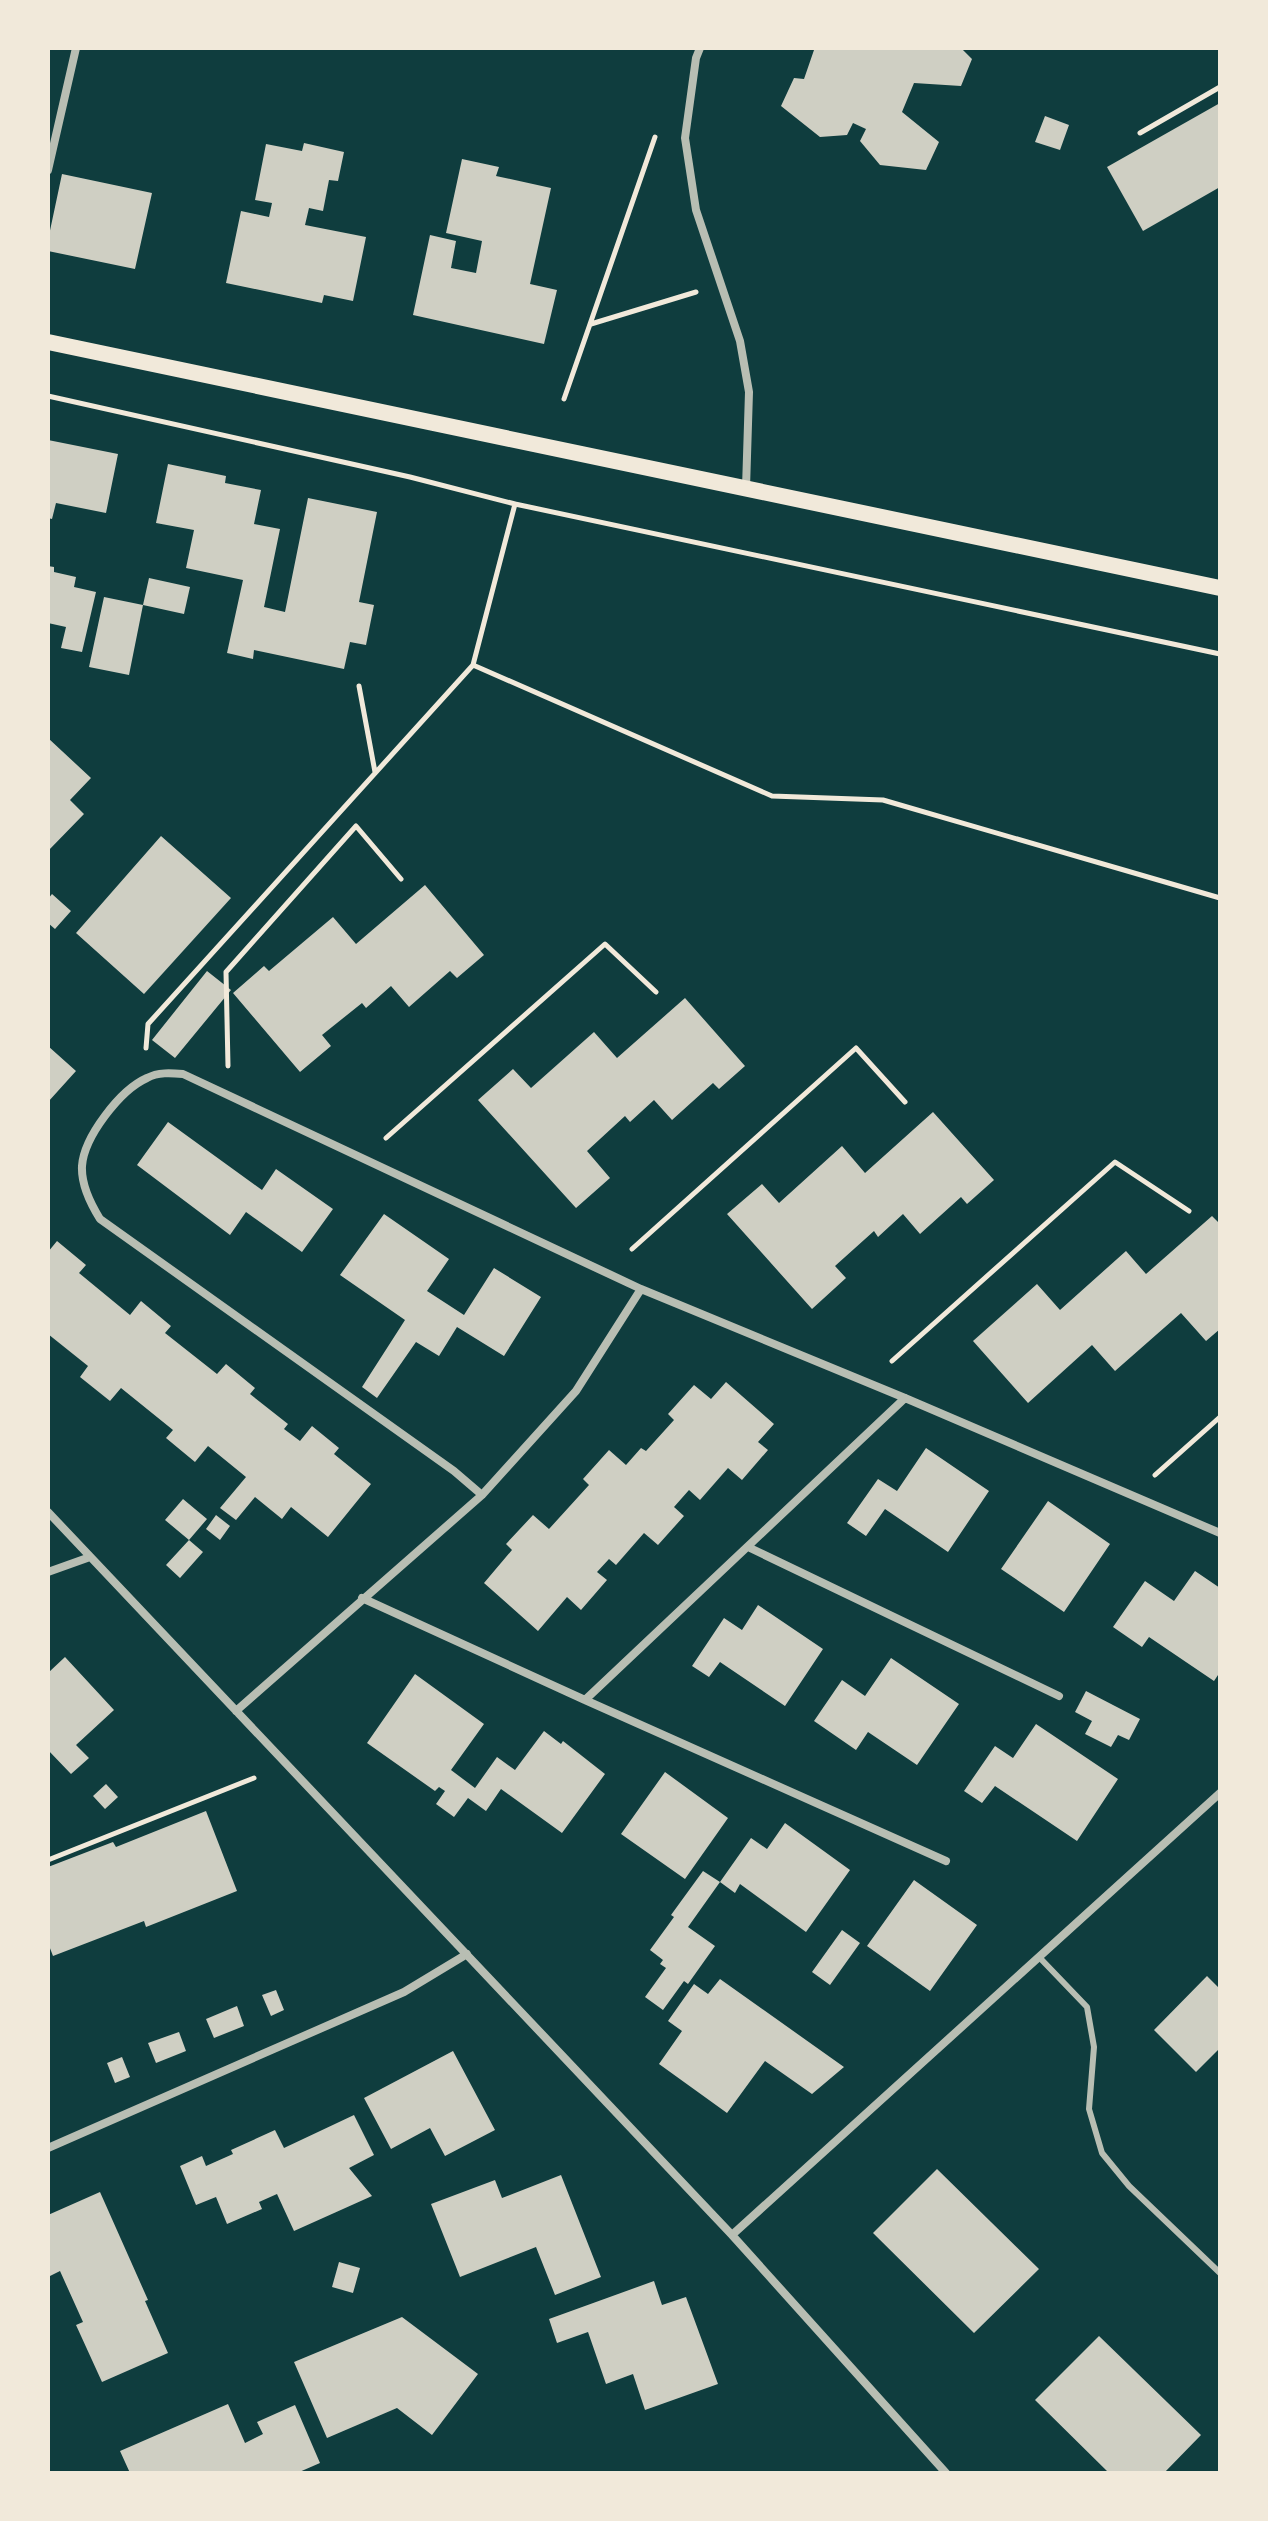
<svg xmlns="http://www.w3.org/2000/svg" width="1268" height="2521" font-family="'Space Grotesk',sans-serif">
	<rect width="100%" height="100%" fill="#0f3d3e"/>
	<!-- building -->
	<path fill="#cfcfc3" d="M 812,48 L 961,48 L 972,59 L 961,86 L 914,83 L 902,112 L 939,142 L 926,170 L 880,165 L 860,141 L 866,129 L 853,123 L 847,135 L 820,137 L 781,106 L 794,78 L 804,79 L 814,50 Z
		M 1220,103 L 1220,187 L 1143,231 L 1107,167 Z
		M 1045,116 L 1069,125 L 1060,150 L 1035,142 Z
		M 304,143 L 344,152 L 338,181 L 329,180 L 323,211 L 309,208 L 305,225 L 366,237 L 353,301 L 324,295 L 322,303 L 226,283 L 241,211 L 269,217 L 272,203 L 255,200 L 266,144 L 302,151 Z
		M 462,159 L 499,167 L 496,176 L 551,188 L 530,284 L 557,290 L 544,344 L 413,315 L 430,235 L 456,241 L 451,268 L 476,273 L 482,241 L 446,233 Z
		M 62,174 L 152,193 L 135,269 L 48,251 L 48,240 Z
		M 48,440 L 118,454 L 106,513 L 56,503 L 52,519 L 48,518 Z
		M 168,464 L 226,476 L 225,483 L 261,490 L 254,524 L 280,529 L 264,607 L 285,612 L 308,498 L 377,512 L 359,602 L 374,605 L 366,645 L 350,642 L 344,669 L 254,650 L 253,659 L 227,653 L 243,580 L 186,568 L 194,530 L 156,523 Z
		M 48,566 L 54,567 L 54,572 L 76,577 L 74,587 L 96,592 L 82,652 L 61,648 L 66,627 L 48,623 Z
		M 149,578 L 190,587 L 184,614 L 143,605 Z
		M 104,597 L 143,605 L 129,675 L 89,667 Z
		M 48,738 L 91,778 L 70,800 L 84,814 L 48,851 Z
		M 161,836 L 231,898 L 144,994 L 76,933 Z
		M 425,885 L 484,955 L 457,978 L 450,971 L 409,1007 L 391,986 L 366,1008 L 362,1003 L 322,1035 L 331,1046 L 300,1072 L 233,993 L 264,966 L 269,971 L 333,917 L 356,944 Z
		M 52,894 L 71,911 L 55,929 L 48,923 L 48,899 Z
		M 207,971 L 231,990 L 175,1058 L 152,1040 Z
		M 685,998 L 745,1066 L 719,1089 L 713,1083 L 672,1120 L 654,1100 L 630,1122 L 625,1116 L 587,1151 L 610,1178 L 576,1208 L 478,1100 L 513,1069 L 531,1088 L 594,1032 L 617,1058 Z
		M 48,1046 L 76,1071 L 48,1102 Z
		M 933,1112 L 994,1180 L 967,1204 L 961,1197 L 920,1234 L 903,1214 L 878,1237 L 874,1231 L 835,1266 L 846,1278 L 812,1309 L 727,1214 L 762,1184 L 779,1203 L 842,1146 L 865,1173 Z
		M 168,1122 L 262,1190 L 276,1169 L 333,1209 L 302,1252 L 246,1212 L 230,1235 L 137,1165 Z
		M 384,1214 L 449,1259 L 427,1291 L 464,1315 L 494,1268 L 541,1297 L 504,1356 L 457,1327 L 439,1356 L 416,1342 L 377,1398 L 362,1387 L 405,1320 L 340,1275 Z
		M 1212,1216 L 1220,1224 L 1220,1329 L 1206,1341 L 1181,1313 L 1115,1371 L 1092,1345 L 1028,1403 L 973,1341 L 1037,1284 L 1060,1310 L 1126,1251 L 1146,1274 Z
		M 57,1241 L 86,1265 L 79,1273 L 130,1315 L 141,1301 L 171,1326 L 165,1333 L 217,1374 L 226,1364 L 255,1388 L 250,1394 L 288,1424 L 284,1429 L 300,1441 L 312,1426 L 339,1448 L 334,1454 L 371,1484 L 328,1537 L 291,1507 L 282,1519 L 255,1497 L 236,1520 L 220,1508 L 246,1477 L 208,1446 L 195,1462 L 166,1438 L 173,1430 L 121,1388 L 110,1401 L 80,1377 L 88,1366 L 48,1334 L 48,1252 Z
		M 726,1382 L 774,1424 L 758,1442 L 768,1450 L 742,1480 L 728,1468 L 700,1500 L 689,1490 L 674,1507 L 684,1516 L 658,1545 L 644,1533 L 616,1565 L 609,1559 L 597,1572 L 607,1580 L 581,1610 L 567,1597 L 538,1631 L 484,1583 L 512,1550 L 506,1544 L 533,1515 L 549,1529 L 589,1485 L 583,1479 L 609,1450 L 626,1465 L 641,1448 L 646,1451 L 674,1420 L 668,1414 L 694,1385 L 711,1399 Z
		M 926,1448 L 989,1491 L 948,1552 L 885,1509 L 866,1536 L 847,1523 L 878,1479 L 897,1491 Z
		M 183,1499 L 207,1519 L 189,1540 L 165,1520 Z
		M 1048,1501 L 1110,1544 L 1064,1612 L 1001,1569 Z
		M 216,1515 L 230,1526 L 220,1540 L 206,1529 Z
		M 189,1540 L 203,1552 L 180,1578 L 166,1565 Z
		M 1195,1571 L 1220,1588 L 1220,1672 L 1214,1681 L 1149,1637 L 1142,1647 L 1113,1627 L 1145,1581 L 1174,1601 Z
		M 758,1605 L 823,1649 L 785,1706 L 720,1662 L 709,1677 L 692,1666 L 724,1618 L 742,1630 Z
		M 65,1657 L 114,1710 L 76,1745 L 89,1758 L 71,1774 L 48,1750 L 48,1673 Z
		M 891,1658 L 959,1704 L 917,1765 L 868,1732 L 856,1750 L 814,1721 L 842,1680 L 865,1696 Z
		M 415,1674 L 484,1724 L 451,1770 L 475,1788 L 497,1757 L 515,1770 L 544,1731 L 561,1744 L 563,1741 L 605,1774 L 562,1833 L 501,1789 L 486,1811 L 468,1798 L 454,1817 L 436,1804 L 445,1791 L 439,1787 L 435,1791 L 367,1743 Z
		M 1086,1691 L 1140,1719 L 1129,1740 L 1118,1735 L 1111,1747 L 1085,1734 L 1092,1721 L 1075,1712 Z
		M 1036,1724 L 1118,1779 L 1077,1841 L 995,1786 L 982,1803 L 964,1791 L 995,1746 L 1013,1758 Z
		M 665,1772 L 728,1818 L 685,1879 L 621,1834 Z
		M 106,1784 L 118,1797 L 105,1809 L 93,1796 Z
		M 206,1811 L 237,1891 L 146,1927 L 144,1921 L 53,1956 L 48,1943 L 48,1867 L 113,1842 L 116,1847 Z
		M 785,1823 L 850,1870 L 806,1932 L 740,1884 L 735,1893 L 720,1882 L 688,1927 L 715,1946 L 688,1984 L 684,1981 L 663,2010 L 645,1997 L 666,1968 L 660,1964 L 663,1960 L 650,1950 L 674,1917 L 671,1915 L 703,1871 L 720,1882 L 751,1838 L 767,1849 Z
		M 914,1880 L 977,1925 L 930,1991 L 867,1946 Z
		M 842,1930 L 860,1943 L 830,1985 L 812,1972 Z
		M 1207,1976 L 1220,1989 L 1220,2048 L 1196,2072 L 1154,2030 Z
		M 720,1979 L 844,2067 L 812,2094 L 765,2061 L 727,2113 L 659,2064 L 682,2031 L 668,2021 L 694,1984 L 708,1994 Z
		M 276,1990 L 284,2010 L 271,2016 L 262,1995 Z
		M 237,2006 L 244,2026 L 214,2038 L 206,2019 Z
		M 179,2032 L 186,2051 L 156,2063 L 148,2043 Z
		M 453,2051 L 495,2130 L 445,2156 L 430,2128 L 391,2149 L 364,2098 Z
		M 122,2057 L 130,2077 L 115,2083 L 107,2063 Z
		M 354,2115 L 374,2155 L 349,2168 L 372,2196 L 294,2231 L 277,2194 L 259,2202 L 262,2209 L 227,2224 L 216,2197 L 196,2205 L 180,2166 L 202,2156 L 206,2166 L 233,2154 L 231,2150 L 275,2130 L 284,2148 Z
		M 937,2169 L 1039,2269 L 974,2333 L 873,2233 Z
		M 561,2175 L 601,2277 L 555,2295 L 536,2247 L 460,2277 L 431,2204 L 495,2180 L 502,2198 Z
		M 100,2192 L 148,2300 L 145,2301 L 168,2353 L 102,2382 L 76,2325 L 83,2322 L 60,2271 L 48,2277 L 48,2215 Z
		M 339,2262 L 360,2268 L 353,2293 L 332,2287 Z
		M 654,2281 L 662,2305 L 686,2297 L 718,2384 L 645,2410 L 633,2374 L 606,2384 L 588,2332 L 557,2343 L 549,2319 Z
		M 402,2317 L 478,2374 L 432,2435 L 397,2408 L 327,2438 L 294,2362 Z
		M 1099,2336 L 1201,2435 L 1164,2473 L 1109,2473 L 1035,2400 Z
		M 228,2404 L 245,2443 L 263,2434 L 257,2422 L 295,2405 L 320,2463 L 297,2473 L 130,2473 L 120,2451 Z"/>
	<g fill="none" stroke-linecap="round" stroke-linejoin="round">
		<!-- path -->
		<path stroke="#f1e9da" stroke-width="5" d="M 1140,133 L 1220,87
			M 591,324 L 696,292
			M 48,396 L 410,477 L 515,504 L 1220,654
			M 564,399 L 655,137
			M 473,665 L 772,796 L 883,800 L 1220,898
			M 359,686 L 375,772
			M 146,1048 L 148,1024 L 473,665 L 515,504
			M 228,1066 L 226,972 L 356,826 L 401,879
			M 386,1138 L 605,944 L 656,992
			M 632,1249 L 856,1048 L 905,1102
			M 892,1361 L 1115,1162 L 1189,1211
			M 1155,1475 L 1220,1417
			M 48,1860 L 254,1778"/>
		<!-- service -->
		<path stroke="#b8beb3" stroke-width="6" d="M 1039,1957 L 1087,2007 L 1094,2047 L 1089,2109 L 1102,2153 L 1129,2186 L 1220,2273"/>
		<!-- minor -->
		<path stroke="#b8beb3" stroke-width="8" d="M 700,48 L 696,58 L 685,138 L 696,210 L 740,341 L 749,392 L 746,488
			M 48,170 L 76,48
			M 482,1495 L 454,1471 L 100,1219 C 90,1203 81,1185 82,1166 C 84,1137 120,1090 147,1078 C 158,1072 171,1073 183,1074 L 641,1289 L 905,1398 L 1220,1533
			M 48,1512 L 732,2235 L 946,2473
			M 748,1547 L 1059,1696
			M 48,1572 L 90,1557
			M 362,1598 L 585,1700 L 905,1398
			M 585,1700 L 946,1861
			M 236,1711 L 482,1495 L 576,1391 L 641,1289
			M 48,2148 L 404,1992 L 467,1954
			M 732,2235 L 1220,1793"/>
		<!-- secondary -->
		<path stroke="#f1e9da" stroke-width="16" d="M 48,342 L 1220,588"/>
	</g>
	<!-- border -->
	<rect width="1268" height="2521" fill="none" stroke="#f1e9da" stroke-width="100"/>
</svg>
